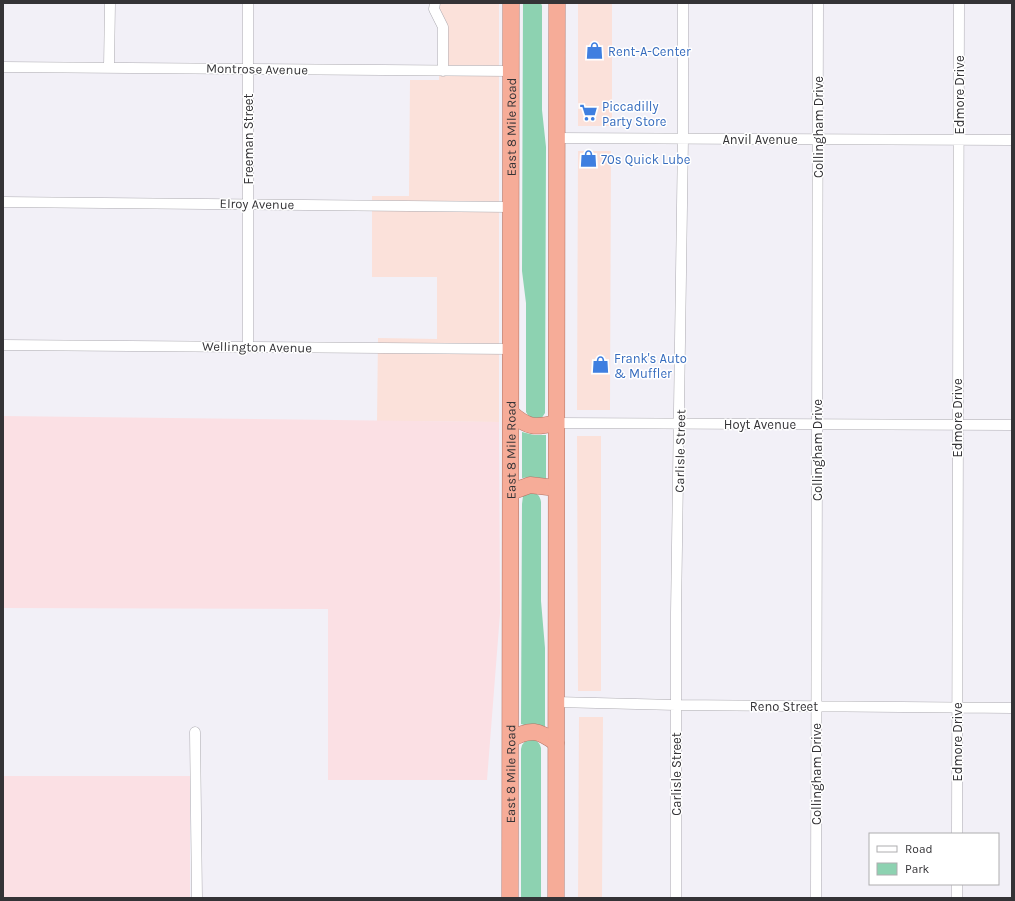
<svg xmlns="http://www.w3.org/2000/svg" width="1015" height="901" font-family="Karla,sans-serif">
	<rect width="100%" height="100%" fill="#f2f0f7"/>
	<!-- commercial -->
	<path fill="#fbe1da" d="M 439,3 L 499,3 L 499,422 L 377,421 L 378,338 L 437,339 L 437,277 L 372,277 L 372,196 L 409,196 L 410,80 L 439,80 Z
		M 578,3 L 612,3 L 612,126 L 578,126 Z
		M 578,151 L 611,151 L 610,410 L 577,410 Z
		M 577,436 L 601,436 L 601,691 L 578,691 Z
		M 579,717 L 603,717 L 602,898 L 578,898 Z"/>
	<!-- industrial -->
	<path fill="#fbe0e4" d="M 3,416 L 499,422 L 500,614 L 487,780 L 328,780 L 328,609 L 3,608 Z
		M 3,776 L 190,776 L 190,898 L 3,898 Z"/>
	<!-- green -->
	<path fill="#8dd2b1" d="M 523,3 L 541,3 L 542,6 L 542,110 L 546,147 L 545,413 L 541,419 L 529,417 L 526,412 L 526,303 L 522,271 Z
		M 522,432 L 534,435 L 546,435 L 546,479 L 532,477 L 522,478 Z
		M 530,492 C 537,493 540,495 541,502 L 541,601 L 545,648 L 545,727 L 524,725 L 521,724 L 522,504 L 523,496 Z
		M 527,739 C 534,739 539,740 541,748 L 541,898 L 521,898 L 521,749 L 522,745 Z"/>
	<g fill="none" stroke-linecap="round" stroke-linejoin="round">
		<defs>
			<path id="minor" d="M 435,3 L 434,9 L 443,27 L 443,71
				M 3,67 L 511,71
				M 109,67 L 110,3
				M 556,138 L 1012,140
				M 3,202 L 511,207
				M 3,345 L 511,349
				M 248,347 L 248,3
				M 556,423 L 1012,425
				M 556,702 L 676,705 L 1012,708
				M 195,732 L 197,898
				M 957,834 L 959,3
				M 676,898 L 676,613 L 683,138 L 683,3
				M 816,898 L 818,3
				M 957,898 L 957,884"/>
			<g id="trunk">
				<path d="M 511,413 C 528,428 535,428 556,423"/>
				<path d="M 511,492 L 530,485 L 556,488"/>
				<path d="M 511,739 C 530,728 539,730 556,743"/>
				<path id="s1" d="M 510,898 L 511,3"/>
				<path d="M 556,898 L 557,3"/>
			</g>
		</defs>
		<!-- minor casing -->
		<use href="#minor" stroke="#adabb1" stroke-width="11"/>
		<!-- trunk casing -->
		<use href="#trunk" stroke="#b17465" stroke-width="17"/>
		<!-- minor -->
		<use href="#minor" stroke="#fff" stroke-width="10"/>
		<!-- trunk -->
		<use href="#trunk" stroke="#f6ac98" stroke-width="16"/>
	</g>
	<!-- icons -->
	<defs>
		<symbol id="shop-bare" viewBox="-9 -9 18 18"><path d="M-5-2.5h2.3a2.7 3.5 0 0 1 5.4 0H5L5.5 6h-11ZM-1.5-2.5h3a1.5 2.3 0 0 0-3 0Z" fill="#3f7fe0" stroke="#fff" stroke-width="2.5" paint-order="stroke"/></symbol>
		<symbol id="supermarket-bare" viewBox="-9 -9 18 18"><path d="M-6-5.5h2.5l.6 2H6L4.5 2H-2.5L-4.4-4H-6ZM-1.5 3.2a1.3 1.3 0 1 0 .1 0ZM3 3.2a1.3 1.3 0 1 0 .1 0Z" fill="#3f7fe0" stroke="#fff" stroke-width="2.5" paint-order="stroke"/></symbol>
	</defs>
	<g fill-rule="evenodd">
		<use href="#shop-bare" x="582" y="38" width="25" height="25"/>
		<use href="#supermarket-bare" x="576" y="100" width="25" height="25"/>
		<use href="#shop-bare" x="576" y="146" width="25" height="25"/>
		<use href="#shop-bare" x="588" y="352" width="25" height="25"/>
	</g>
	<g text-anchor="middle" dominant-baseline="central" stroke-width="3" stroke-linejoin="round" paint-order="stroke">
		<!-- shop labels -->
		<g font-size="13" fill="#366cbe" stroke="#fff" text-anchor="start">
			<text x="608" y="51">Rent-A-Center</text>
			<text x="602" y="106">Piccadilly<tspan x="602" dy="15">Party Store</tspan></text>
			<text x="601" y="159">70s Quick Lube</text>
			<text x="614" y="358">Frank's Auto<tspan x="614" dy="15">&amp; Muffler</tspan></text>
		</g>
		<!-- street labels -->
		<g font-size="13" fill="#343336" stroke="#fff">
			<text transform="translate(257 69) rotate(1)">Montrose Avenue</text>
			<text transform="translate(959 95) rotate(-90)">Edmore Drive</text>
			<text stroke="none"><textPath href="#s1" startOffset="771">East 8 Mile Road</textPath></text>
			<text transform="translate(818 127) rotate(-90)">Collingham Drive</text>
			<text transform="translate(248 139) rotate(-90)">Freeman Street</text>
			<text x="760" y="139">Anvil Avenue</text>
			<text transform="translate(257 204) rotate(1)">Elroy Avenue</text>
			<text transform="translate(257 347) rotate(1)">Wellington Avenue</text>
			<text transform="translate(957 418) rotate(-90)">Edmore Drive</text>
			<text x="760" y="424">Hoyt Avenue</text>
			<text transform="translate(817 450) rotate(-90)">Collingham Drive</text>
			<text stroke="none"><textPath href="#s1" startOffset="448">East 8 Mile Road</textPath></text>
			<text transform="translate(680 451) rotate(-89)">Carlisle Street</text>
			<text x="784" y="706">Reno Street</text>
			<text transform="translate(957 742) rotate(-90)">Edmore Drive</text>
			<text stroke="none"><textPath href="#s1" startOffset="124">East 8 Mile Road</textPath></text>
			<text transform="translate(676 774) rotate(-90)">Carlisle Street</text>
			<text transform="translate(816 774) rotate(-90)">Collingham Drive</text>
		</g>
	</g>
	<!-- border -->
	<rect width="1015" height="901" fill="none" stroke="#343336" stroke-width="8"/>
	<!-- legend -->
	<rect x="869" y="833" width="130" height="52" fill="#ffffff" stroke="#aeadaf"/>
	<rect x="877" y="846" width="20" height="6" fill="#ffffff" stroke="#aeadaf"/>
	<text x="905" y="853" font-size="12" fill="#343336">Road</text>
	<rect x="877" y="863" width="20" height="12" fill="#8dd2b1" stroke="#aeadaf"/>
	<text x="905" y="873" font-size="12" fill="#343336">Park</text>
</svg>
